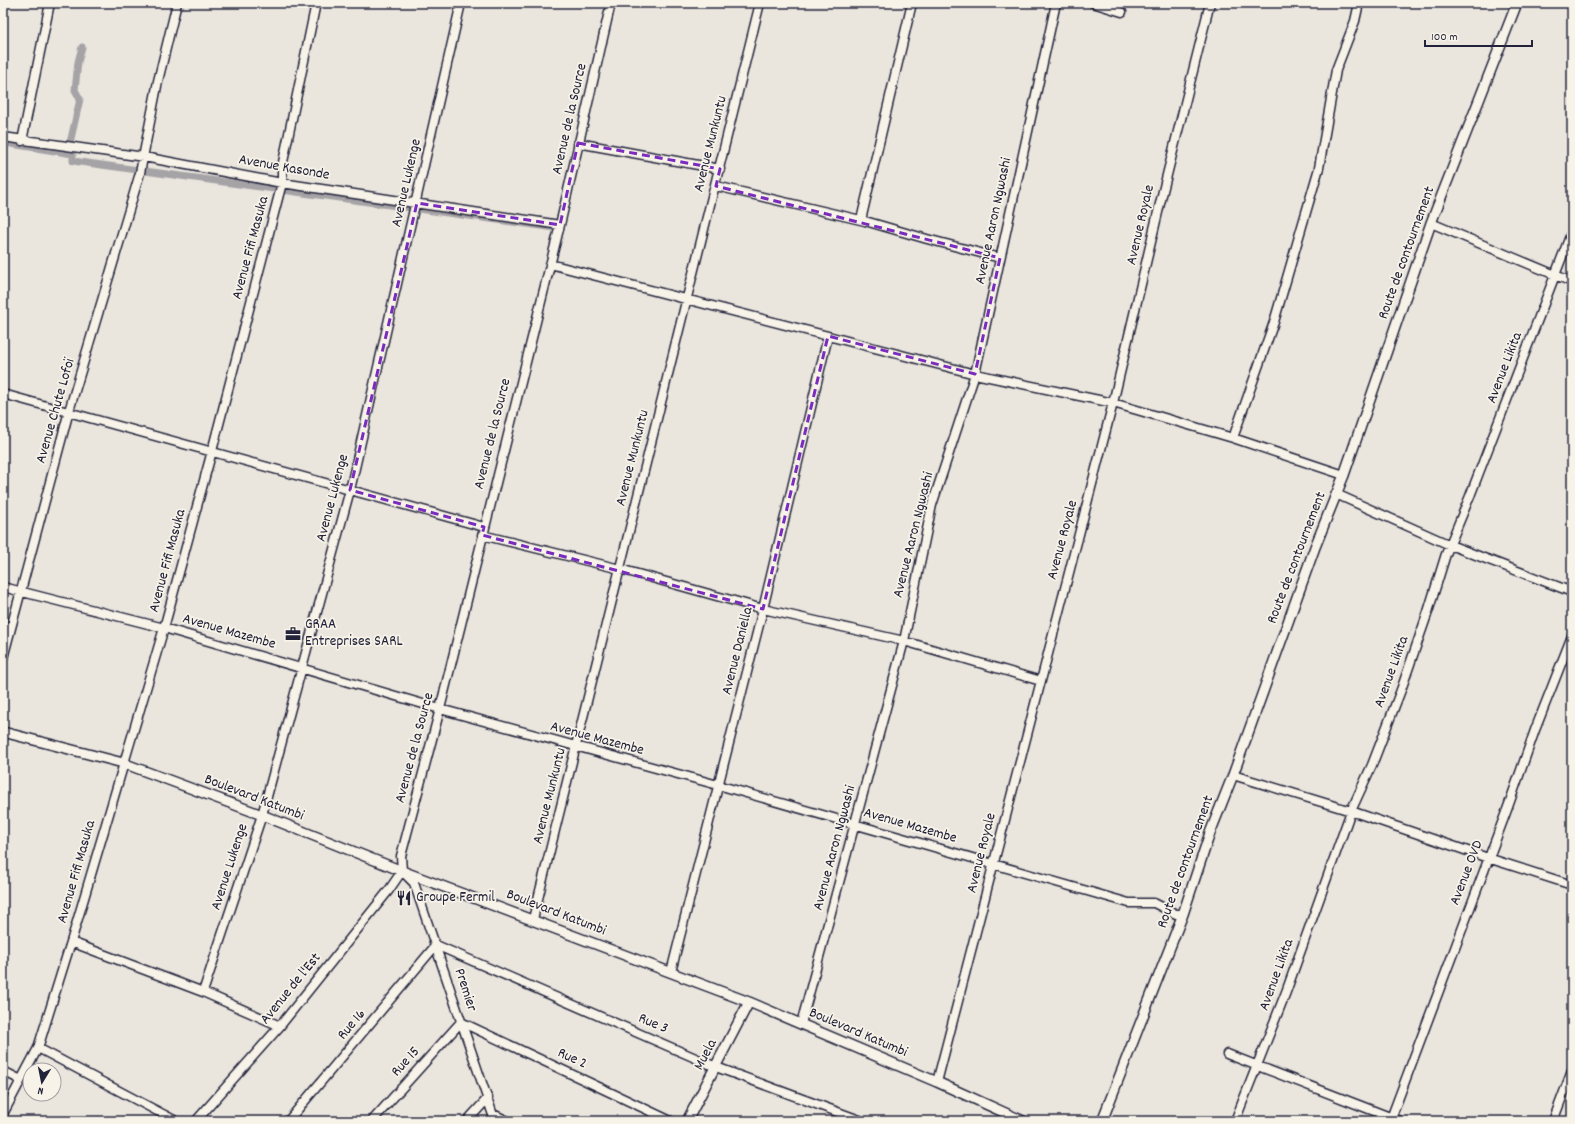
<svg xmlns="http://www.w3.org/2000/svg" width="1575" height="1124" font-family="Dekko,sans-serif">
	<rect width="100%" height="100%" fill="#eae6de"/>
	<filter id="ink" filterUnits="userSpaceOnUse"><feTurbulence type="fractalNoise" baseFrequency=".025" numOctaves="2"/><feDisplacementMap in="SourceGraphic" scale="8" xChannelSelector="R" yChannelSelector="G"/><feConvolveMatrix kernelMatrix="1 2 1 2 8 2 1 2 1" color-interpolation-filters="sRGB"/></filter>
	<g filter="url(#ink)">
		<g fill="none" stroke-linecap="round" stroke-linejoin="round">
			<!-- canal -->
			<path stroke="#a6a3a6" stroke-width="7" d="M 3,148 L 5,143 L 73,154 L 73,161 L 555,228
				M 72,152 L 70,143 L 80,99 L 75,90 L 78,62 L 82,47"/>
			<defs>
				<path id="minor" d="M 1093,3 L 1122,12
					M 3,137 L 144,157 L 282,183 L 560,225
					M 22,141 L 50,3
					M 578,143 L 720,169
					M 716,186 L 865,221 L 927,239 L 1000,258
					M 861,220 L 912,3
					M 1431,223 L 1572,282
					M 550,264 L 975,374 L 1113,403 L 1233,438 L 1344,475
					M 3,394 L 484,527
					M 1233,438 L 1274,322 L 1319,168 L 1336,70 L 1355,21 L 1359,3
					M 1336,494 L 1450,545 L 1572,592
					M 482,535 L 620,569 L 763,609 L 904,641 L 1041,681
					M 3,587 L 164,628 L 440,709 L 718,785 L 1129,903 L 1154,903 L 1176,914 L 1183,914
					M 3,658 L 69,411 L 140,173 L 158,81 L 177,3
					M 1233,775 L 1351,811 L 1488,858 L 1572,885
					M 402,871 L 401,856 L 440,709 L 560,225 L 611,3
					M 403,872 L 414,883 L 495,1121
					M 533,919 L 760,3
					M 71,942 L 203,992 L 280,1026
					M 671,972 L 763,609 L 828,336
					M 203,992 L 262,815 L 350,490 L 461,3
					M 801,1024 L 904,641 L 932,505 L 975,374 L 1056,3
					M 38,1048 L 176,1121
					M 1227,1054 L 1400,1121
					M 3,1071 L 21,1080
					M 937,1082 L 1113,403 L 1163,191 L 1210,3
					M 3,1114 L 38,1048 L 71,942 L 164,628 L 212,451 L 282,183 L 282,167 L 316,3
					M 493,1114 L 508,1121
					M 196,1121 L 280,1026 L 389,890 L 402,871
					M 288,1121 L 436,945 L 716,1067 L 862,1121
					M 372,1121 L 461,1022 L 671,1121
					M 467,1121 L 488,1098
					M 1235,1121 L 1286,992 L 1351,811 L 1372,765 L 1401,690 L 1428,612 L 1446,554 L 1470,496 L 1572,231
					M 1390,1121 L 1508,807 L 1535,730 L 1572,636
					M 1553,1121 L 1572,1071"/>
				<path id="tertiary" d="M 3,732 L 123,763 L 262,815 L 402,871 L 749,1002 L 937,1082 L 1023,1121
					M 687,1121 L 749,1002
					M 1102,1121 L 1183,914 L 1210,833 L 1233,775 L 1315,547 L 1344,475 L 1431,223 L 1517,3"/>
			</defs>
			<!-- minor casing -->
			<use href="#minor" stroke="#22223b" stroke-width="11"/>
			<!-- tertiary casing -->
			<use href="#tertiary" stroke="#22223b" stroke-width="12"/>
			<!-- minor -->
			<use href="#minor" stroke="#f7f3e8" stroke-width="8"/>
			<!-- tertiary -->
			<use href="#tertiary" stroke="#f7f3e8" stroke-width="9"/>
		</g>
	</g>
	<!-- marked area -->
	<path fill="none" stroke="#7b2cbf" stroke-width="3" stroke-dasharray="8 5" stroke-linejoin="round" d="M 578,143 L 720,169 L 716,186 L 1000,258 L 975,374 L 828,336 L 763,609 L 482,535 L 484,527 L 350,490 L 417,203 L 560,225 Z"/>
	<!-- icons -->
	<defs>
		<symbol id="office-bare" viewBox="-9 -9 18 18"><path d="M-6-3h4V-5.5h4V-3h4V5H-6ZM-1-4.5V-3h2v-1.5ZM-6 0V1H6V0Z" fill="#22223b" stroke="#f7f3e8" stroke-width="2.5" paint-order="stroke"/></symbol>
		<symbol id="restaurant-bare" viewBox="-9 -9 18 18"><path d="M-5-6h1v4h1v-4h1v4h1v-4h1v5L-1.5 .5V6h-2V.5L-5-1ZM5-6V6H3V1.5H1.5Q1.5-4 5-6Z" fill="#22223b" stroke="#f7f3e8" stroke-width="2.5" paint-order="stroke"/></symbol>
	</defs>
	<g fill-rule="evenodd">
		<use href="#office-bare" x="282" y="623" width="22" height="22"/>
		<use href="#restaurant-bare" x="393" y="887" width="22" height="22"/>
	</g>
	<g text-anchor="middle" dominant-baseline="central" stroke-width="3.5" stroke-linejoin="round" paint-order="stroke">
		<!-- street labels -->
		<g font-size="15" fill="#22223b" stroke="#f7f3e8">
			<text transform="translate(570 119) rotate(-77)">Avenue de la Source</text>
			<text transform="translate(711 144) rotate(-76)">Avenue Munkuntu</text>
			<text transform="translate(284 168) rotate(10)">Avenue Kasonde</text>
			<text transform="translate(407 183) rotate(-77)">Avenue Lukenge</text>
			<text transform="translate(994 221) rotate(-78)">Avenue Aaron Ngwashi</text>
			<text transform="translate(1141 225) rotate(-77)">Avenue Royale</text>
			<text transform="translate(251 248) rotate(-75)">Avenue Fifi Masuka</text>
			<text transform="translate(1407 253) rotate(-70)">Route de contournement</text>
			<text transform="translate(1505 368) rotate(-69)">Avenue Likita</text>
			<text transform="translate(56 411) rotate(-74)">Avenue Chute Lofoï</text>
			<text transform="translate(493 434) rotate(-76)">Avenue de la Source</text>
			<text transform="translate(633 458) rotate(-76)">Avenue Munkuntu</text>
			<text transform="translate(333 498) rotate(-75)">Avenue Lukenge</text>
			<text transform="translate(914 535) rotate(-76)">Avenue Aaron Ngwashi</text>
			<text transform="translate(1063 540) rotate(-75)">Avenue Royale</text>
			<text transform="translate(1297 558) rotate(-69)">Route de contournement</text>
			<text transform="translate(168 561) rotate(-75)">Avenue Fifi Masuka</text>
			<text transform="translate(229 632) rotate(16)">Avenue Mazembe</text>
			<text transform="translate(738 651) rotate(-76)">Avenue Daniella</text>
			<text transform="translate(1392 672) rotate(-70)">Avenue Likita</text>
			<text transform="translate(597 739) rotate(15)">Avenue Mazembe</text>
			<text transform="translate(415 748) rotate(-75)">Avenue de la Source</text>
			<text transform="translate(550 796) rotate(-76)">Avenue Munkuntu</text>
			<text transform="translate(254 798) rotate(21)">Boulevard Katumbi</text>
			<text transform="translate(910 826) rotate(16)">Avenue Mazembe</text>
			<text transform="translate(835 848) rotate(-75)">Avenue Aaron Ngwashi</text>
			<text transform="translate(982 853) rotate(-76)">Avenue Royale</text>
			<text transform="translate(1186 862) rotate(-70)">Route de contournement</text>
			<text transform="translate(230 867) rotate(-72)">Avenue Lukenge</text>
			<text transform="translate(77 872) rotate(-74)">Avenue Fifi Masuka</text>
			<text transform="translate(1467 873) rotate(-69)">Avenue OVD</text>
			<text transform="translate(556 913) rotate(21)">Boulevard Katumbi</text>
			<text transform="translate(1277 975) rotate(-70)">Avenue Likita</text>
			<text transform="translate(291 989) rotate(-51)">Avenue de l'Est</text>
			<text transform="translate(465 990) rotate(72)">Premier</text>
			<text transform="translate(653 1024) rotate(23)">Rue 3</text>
			<text transform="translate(352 1025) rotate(-50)">Rue 16</text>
			<text transform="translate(858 1033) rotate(23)">Boulevard Katumbi</text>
			<text transform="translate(706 1055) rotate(-62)">Muela</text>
			<text transform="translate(572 1059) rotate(25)">Rue 2</text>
			<text transform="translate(406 1062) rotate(-48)">Rue 15</text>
		</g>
		<!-- poi labels -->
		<g font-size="15" fill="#22223b" stroke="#f7f3e8" text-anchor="start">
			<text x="305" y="625">GRAA<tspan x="305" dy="17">Entreprises SARL</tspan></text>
			<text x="416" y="898">Groupe Fermil</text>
		</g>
	</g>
	<!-- margin -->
	<rect width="1575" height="1124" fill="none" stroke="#f7f3e8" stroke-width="16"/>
	<rect x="8" y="8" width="1559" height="1108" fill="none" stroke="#22223b" stroke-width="1.5" filter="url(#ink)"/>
	<!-- north arrow -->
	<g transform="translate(42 1082) rotate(190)"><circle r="19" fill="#f7f3e8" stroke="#a29fa3"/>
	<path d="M0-3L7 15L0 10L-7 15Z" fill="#22223b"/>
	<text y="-6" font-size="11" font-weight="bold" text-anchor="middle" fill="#22223b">N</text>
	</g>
	<!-- scale -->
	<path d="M1425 40v6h107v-6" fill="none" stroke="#22223b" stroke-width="2"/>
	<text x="1431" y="40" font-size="12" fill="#22223b" stroke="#f7f3e8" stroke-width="3" paint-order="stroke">100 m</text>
</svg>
